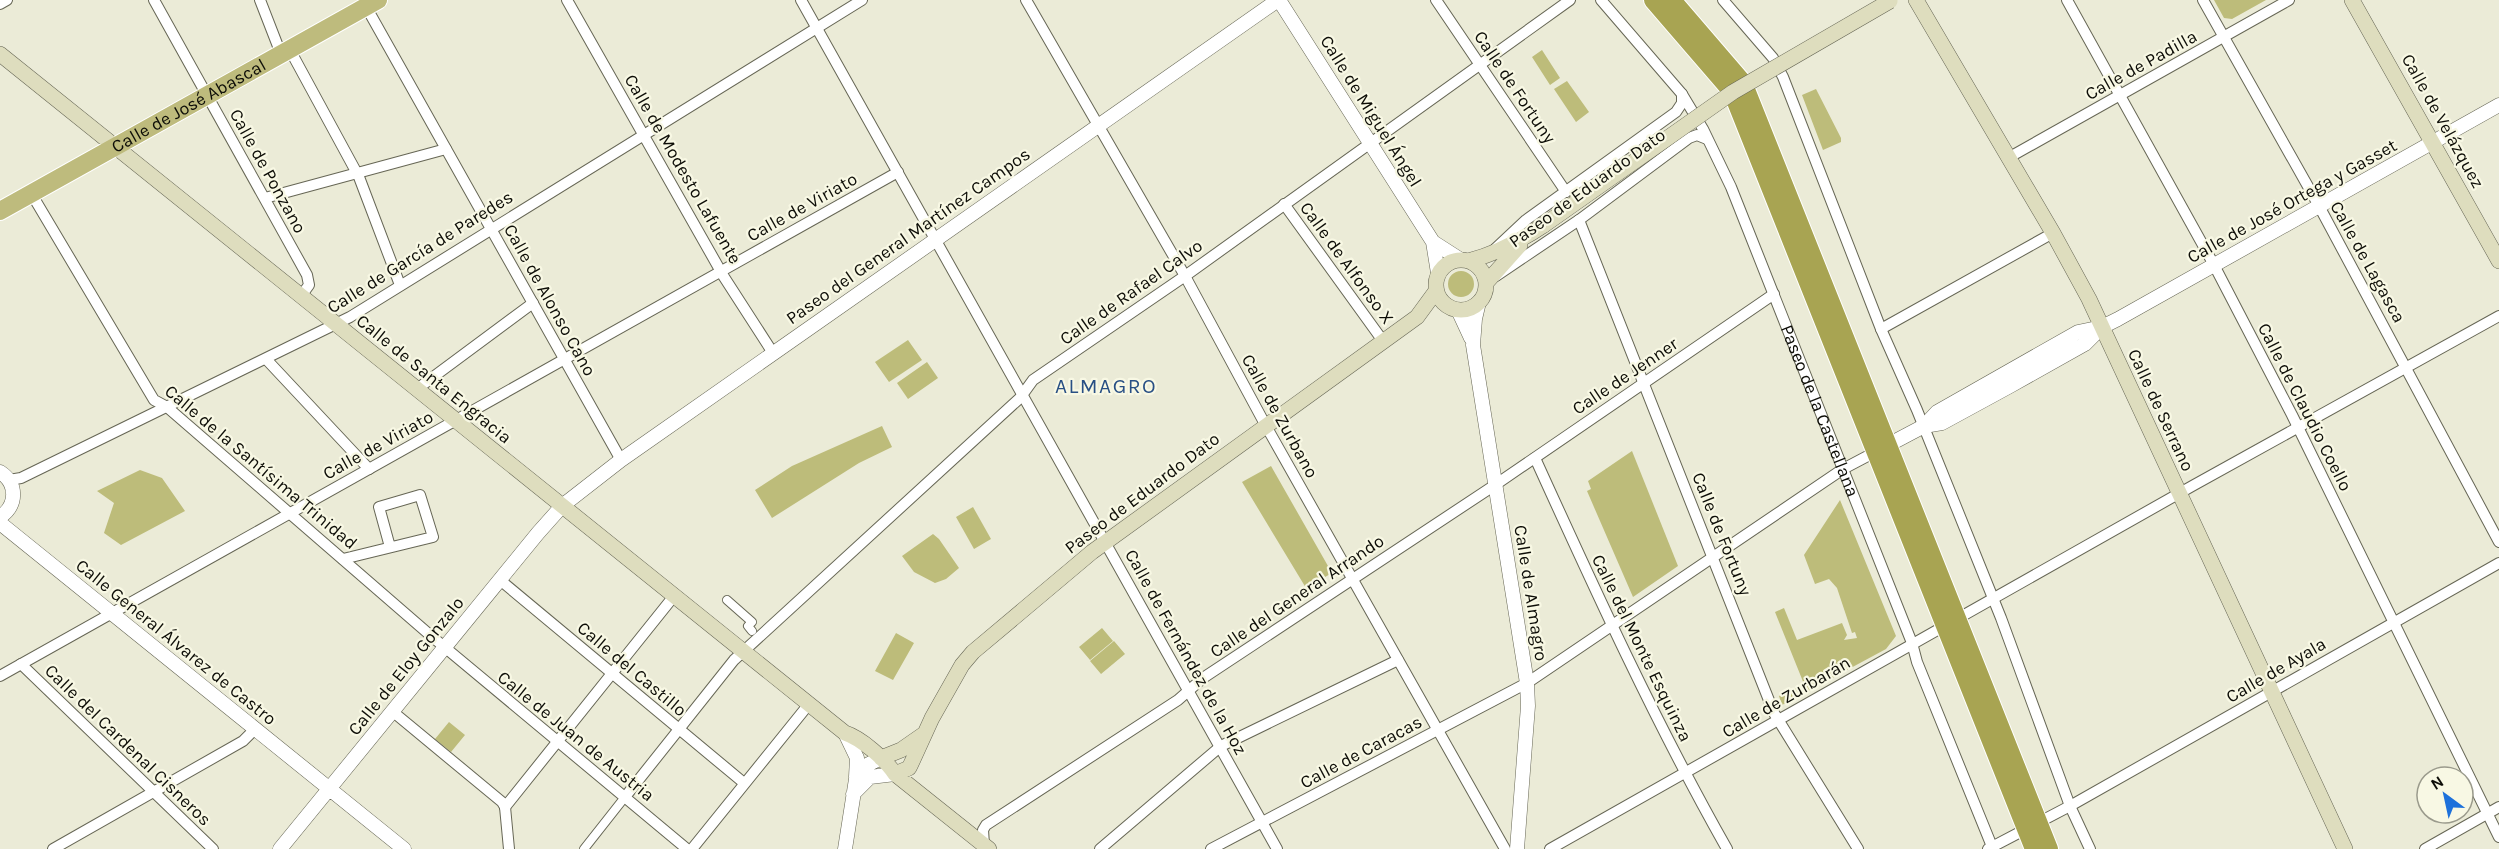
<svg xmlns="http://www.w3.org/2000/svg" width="2499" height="849" font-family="Karla,sans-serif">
	<rect width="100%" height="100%" fill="#ebebd7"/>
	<!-- green -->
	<path fill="#bdbc7a" d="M 2214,0 L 2266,0 L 2232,19 L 2224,18 Z
		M 1542,50 L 1560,78 L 1550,85 L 1532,57 Z
		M 1567,81 L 1589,112 L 1576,122 L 1554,89 Z
		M 1816,89 L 1841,138 L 1841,142 L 1823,150 L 1802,95 Z
		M1448 284a13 13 0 1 1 26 0a13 13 0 1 1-26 0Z
		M 908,340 L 922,360 L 889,382 L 875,362 Z
		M 927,362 L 938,378 L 908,399 L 897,383 Z
		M 882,426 L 892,447 L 859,463 L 772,518 L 755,490 L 792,466 Z
		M 1632,451 L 1678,566 L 1633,597 L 1587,491 L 1591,489 L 1588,481 Z
		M 1271,466 L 1332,573 L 1306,588 L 1242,482 Z
		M 140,470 L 162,478 L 185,511 L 121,545 L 104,533 L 114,503 L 97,491 Z
		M 1840,500 L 1896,636 L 1886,649 L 1782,705 L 1779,696 L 1804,684 L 1775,612 L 1784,608 L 1797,640 L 1842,623 L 1847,635 L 1844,640 L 1857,638 L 1855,632 L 1852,633 L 1837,588 L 1829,579 L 1815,584 L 1804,555 Z
		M 973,507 L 991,539 L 974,549 L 956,517 Z
		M 933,534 L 939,539 L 959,568 L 946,579 L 935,583 L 914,572 L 902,556 Z
		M 1102,628 L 1113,641 L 1090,660 L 1079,647 Z
		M 896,633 L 914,643 L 893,680 L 875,671 Z
		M 1114,641 L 1125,654 L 1101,674 L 1090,661 Z
		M 449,722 L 465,735 L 451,752 L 435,739 Z"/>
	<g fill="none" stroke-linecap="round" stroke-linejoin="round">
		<defs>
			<path id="pedestrian" d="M 727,600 L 752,622 L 748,626 L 752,631
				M 584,849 L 625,797"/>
			<g id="minor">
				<path d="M 154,0 L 307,275 L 309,285 L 301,296"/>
				<path d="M 260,0 L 281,54"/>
				<path d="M 567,0 L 724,277 L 773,353"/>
				<path d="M 801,0 L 1277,849"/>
				<path d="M 1026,0 L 1185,276 L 1266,426 L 1505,849"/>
				<path d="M 1436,0 L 1566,192"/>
				<path id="s1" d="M 1601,0 L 1682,94 L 1703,129 L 1731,187 L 1912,643 L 1917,662 L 1993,849"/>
				<path d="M 1723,0 L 1773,58 L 1783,77 L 1881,329 L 1917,410 L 2001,618 L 2070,806 L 2090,849"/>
				<path d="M 2067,0 L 2214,265 L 2292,415 L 2499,837"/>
				<path d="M 2203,0 L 2319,206 L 2499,542"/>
				<path d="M 364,3 L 621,460"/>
				<path d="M 0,4 L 7,0"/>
				<path d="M 290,50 L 359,177 L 400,285"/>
				<path d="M 2008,158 L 2289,0"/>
				<path d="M 31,193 L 154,400 L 167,407 L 430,635 L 687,849"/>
				<path d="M 265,198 L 446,149"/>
				<path d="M 1284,204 L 1383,341"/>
				<path d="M 1579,220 L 1774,713 L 1858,849"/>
				<path d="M 1494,250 L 1526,220 L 1676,112 L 1682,103 L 1682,94"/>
				<path d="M 1496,276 L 1579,220 L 1689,138 L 1697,135 L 1707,139"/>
				<path d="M 1881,329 L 2053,233"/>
				<path d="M 266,359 L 369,469"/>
				<path d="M 417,389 L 533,303"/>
				<path d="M 1535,458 C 1595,590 1655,722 1727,849"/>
				<path d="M 9,480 L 21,478 L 350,317 L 862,0"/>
				<path d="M 343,559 L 433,537 L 420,495 L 379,507 L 390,547"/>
				<path d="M 500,580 L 744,783"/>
				<path d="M 21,664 L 213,849"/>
				<path d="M 0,676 L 898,172"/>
				<path d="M 392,711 L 502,802 L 505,807"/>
				<path d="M 625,797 L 734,660 L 1020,398 L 1033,380 L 1185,276 L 1570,0"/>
				<path d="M 505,807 L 674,596"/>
				<path d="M 505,807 L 509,849"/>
				<path d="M 984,845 L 983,830 L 986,825 L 1178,700 L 1203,678 L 1495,485 L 1774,294"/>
				<path d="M 53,849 L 243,741 L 256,728"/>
				<path d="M 692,849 L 809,704"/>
				<path d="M 1100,849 L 1221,746 L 1398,660"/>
				<path d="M 1211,849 L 1527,683 L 1843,469 L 1879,450"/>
				<path d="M 1550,849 L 2194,485 L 2499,316"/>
				<path d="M 1988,849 L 2070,806 L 2499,563"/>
				<path d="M 2425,849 L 2499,807"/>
			</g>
			<path id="tertiary" d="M 1279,0 L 1433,242 L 1438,273
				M 1433,242 L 1461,260
				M 1479,302 L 1475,319 L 1473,345 L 1527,683 L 1528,706 L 1517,849
				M 1458,310 L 1471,338
				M 1924,426 L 1937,412 L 2078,332 L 2102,327 L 2118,319 L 2499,105
				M 1888,445 L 1924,426 L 1942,423 L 2010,386 L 2085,344 L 2102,327
				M 0,472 C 17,483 18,505 0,517
				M 0,523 L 404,849
				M 845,733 L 857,758 L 856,777
				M 853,794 L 870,777 L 895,774
				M 280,849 L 538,533 L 562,506 L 621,460 L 1278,0
				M 845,849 L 856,779 L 863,767 L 881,758"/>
			<path id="secondary" d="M 1916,0 L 2053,233 L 2089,299 L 2345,849
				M 2352,0 L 2499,261
				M 0,54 L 845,733 C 861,738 886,760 895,774 L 989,849
				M1436 285a25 25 0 1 1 50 0a25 25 0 1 1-50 0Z
				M 1468,261 C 1496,254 1520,241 1544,225
				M 1486,283 L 1520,245
				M 881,758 L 901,750 L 924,734
				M 895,774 L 909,768 L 911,764 L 932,718 L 962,665 L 973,652 L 1092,552 L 1417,317 L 1436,291"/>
			<g id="primary">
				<path id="s2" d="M 0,211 L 378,0"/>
			</g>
			<path id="trunk" d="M 1653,0 L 1728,87 L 1736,102 L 2034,849
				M 1672,0 L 1740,79 L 1747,92 L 2049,849"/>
		</defs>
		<!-- pedestrian casing -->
		<use href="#pedestrian" stroke="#665" stroke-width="10"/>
		<!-- minor casing -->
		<use href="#minor" stroke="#665" stroke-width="12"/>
		<!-- tertiary casing -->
		<use href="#tertiary" stroke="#665" stroke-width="15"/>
		<!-- secondary casing -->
		<use href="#secondary" stroke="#665" stroke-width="16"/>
		<!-- primary casing -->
		<use href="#primary" stroke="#fff" stroke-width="20"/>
		<!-- trunk casing -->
		<use href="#trunk" stroke="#fff" stroke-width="20"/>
		<!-- pedestrian -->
		<use href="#pedestrian" stroke="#fff" stroke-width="8"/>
		<!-- minor -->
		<use href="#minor" stroke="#fff" stroke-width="10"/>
		<!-- tertiary -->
		<use href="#tertiary" stroke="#fff" stroke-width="14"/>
		<!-- secondary -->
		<use href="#secondary" stroke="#deddbe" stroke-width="15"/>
		<!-- primary -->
		<use href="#primary" stroke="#bebb7d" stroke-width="18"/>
		<!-- trunk -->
		<use href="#trunk" stroke="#a8a452" stroke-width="18"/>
		<defs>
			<path id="secondary-bridge" d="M 1544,225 L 1733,92 L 1890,1"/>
		</defs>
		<!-- secondary-bridge casing -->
		<use href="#secondary-bridge" stroke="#665" stroke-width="16" stroke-linecap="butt"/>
		<!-- secondary-bridge -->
		<use href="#secondary-bridge" stroke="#deddbe" stroke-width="15"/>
	</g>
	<g text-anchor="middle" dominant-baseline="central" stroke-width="4.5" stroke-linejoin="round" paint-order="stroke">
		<!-- street labels -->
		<g font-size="18" fill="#0d0d07" stroke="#f8f8e4">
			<text transform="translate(2141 65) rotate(-29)">Calle de Padilla</text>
			<text transform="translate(1515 87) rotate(56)">Calle de Fortuny</text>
			<text stroke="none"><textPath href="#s2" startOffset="216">Calle de José Abascal</textPath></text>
			<text transform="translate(1371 111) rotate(58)">Calle de Miguel Ángel</text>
			<text transform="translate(2443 121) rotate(61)">Calle de Velázquez</text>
			<text transform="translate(683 169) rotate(60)">Calle de Modesto Lafuente</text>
			<text transform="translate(268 171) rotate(61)">Calle de Ponzano</text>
			<text transform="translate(1587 188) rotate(-36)">Paseo de Eduardo Dato</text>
			<text transform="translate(2292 201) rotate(-29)">Calle de José Ortega y Gasset</text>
			<text transform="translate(802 207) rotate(-29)">Calle de Viriato</text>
			<text transform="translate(908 236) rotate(-35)">Paseo del General Martínez Campos</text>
			<text transform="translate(420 252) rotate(-32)">Calle de García de Paredes</text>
			<text transform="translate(2368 262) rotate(61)">Calle de Lagasca</text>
			<text transform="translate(1347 263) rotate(54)">Calle de Alfonso X</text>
			<text transform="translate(1131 292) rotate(-35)">Calle de Rafael Calvo</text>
			<text transform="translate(550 300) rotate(61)">Calle de Alonso Cano</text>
			<text transform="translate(1625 376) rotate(-34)">Calle de Jenner</text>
			<text transform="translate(434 379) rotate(39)">Calle de Santa Engracia</text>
			<text transform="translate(2305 407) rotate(63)">Calle de Claudio Coello</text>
			<text stroke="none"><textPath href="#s1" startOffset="470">Paseo de la Castellana</textPath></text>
			<text transform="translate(2161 410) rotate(65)">Calle de Serrano</text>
			<text transform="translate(1280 416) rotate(61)">Calle de Zurbano</text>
			<text transform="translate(378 445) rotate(-29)">Calle de Viriato</text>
			<text transform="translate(261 467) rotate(40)">Calle de la Santísima Trinidad</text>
			<text transform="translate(1142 493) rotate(-37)">Paseo de Eduardo Dato</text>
			<text transform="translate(1722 534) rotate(68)">Calle de Fortuny</text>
			<text transform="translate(1531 593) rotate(81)">Calle de Almagro</text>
			<text transform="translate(1297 596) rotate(-34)">Calle del General Arrando</text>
			<text transform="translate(176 642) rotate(39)">Calle General Álvarez de Castro</text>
			<text transform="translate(1642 648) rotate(64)">Calle del Monte Esquinza</text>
			<text transform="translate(1186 652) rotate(61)">Calle de Fernández de la Hoz</text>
			<text transform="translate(406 666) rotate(-51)">Calle de Eloy Gonzalo</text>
			<text transform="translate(632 669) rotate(40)">Calle del Castillo</text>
			<text transform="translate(2276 670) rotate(-30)">Calle de Ayala</text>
			<text transform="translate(1786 697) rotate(-30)">Calle de Zurbarán</text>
			<text transform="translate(576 736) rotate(39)">Calle de Juan de Austria</text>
			<text transform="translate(128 745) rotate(44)">Calle del Cardenal Cisneros</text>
			<text transform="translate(1361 752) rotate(-28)">Calle de Caracas</text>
		</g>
		<!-- quarter labels -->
		<g font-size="21" letter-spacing="1.5" fill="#284f84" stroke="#f8f8e4">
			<text x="1106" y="386">ALMAGRO</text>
		</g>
	</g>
	<!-- north arrow -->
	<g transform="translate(2445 795) rotate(327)"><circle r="28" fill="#f8f8e4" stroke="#9a9a8c" stroke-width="1.5"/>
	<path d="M0-4.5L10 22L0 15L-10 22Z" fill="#1d71db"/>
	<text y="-9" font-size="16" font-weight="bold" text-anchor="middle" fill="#0d0d07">N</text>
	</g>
</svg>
